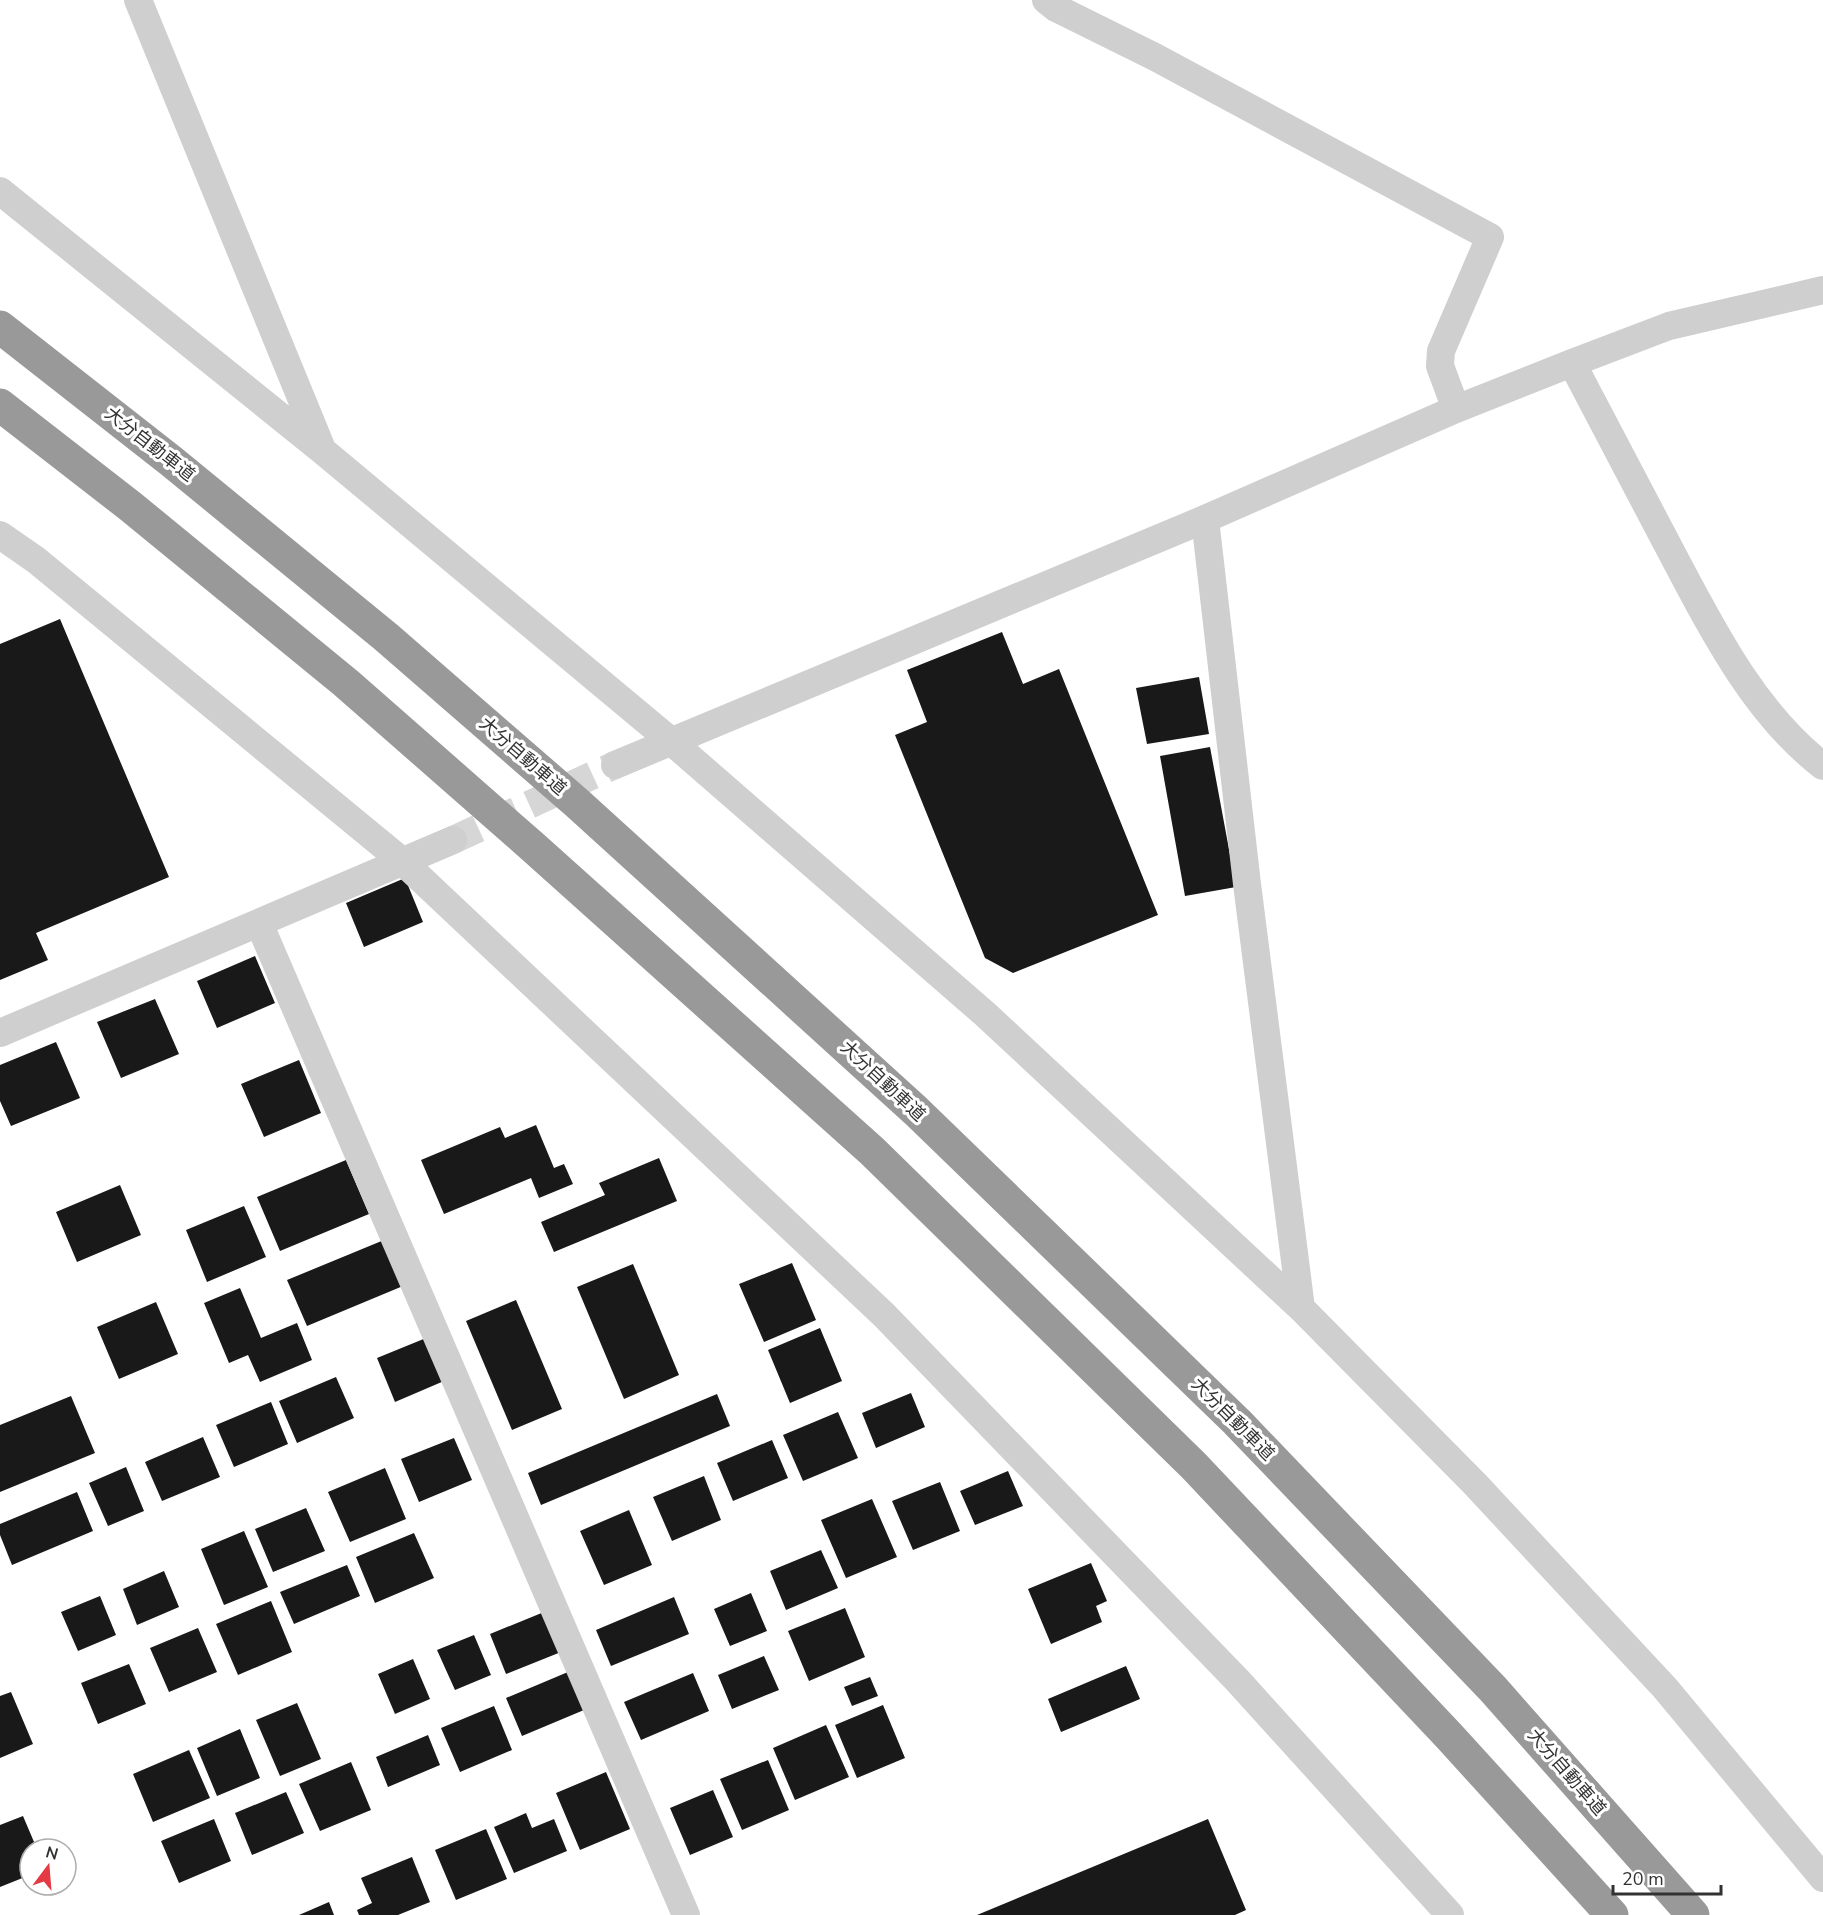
<svg xmlns="http://www.w3.org/2000/svg" width="1823" height="1915" font-family="'Nunito Sans','Noto Sans JP',sans-serif">
	<rect width="100%" height="100%" fill="#fff"/>
	<!-- building -->
	<path fill="#191919" d="M 60,619 L 169,877 L 36,933 L 48,960 L 0,980 L 0,644 Z
		M 1002,632 L 1023,684 L 1059,669 L 1158,915 L 1013,973 L 985,958 L 895,735 L 927,722 L 907,670 Z
		M 1199,677 L 1209,734 L 1147,744 L 1136,688 Z
		M 1210,747 L 1236,887 L 1185,896 L 1160,756 Z
		M 405,878 L 423,922 L 364,947 L 346,903 Z
		M 255,956 L 275,1003 L 217,1028 L 197,981 Z
		M 155,999 L 179,1054 L 121,1078 L 97,1022 Z
		M 56,1042 L 80,1098 L 11,1126 L 0,1101 L 0,1065 Z
		M 299,1060 L 321,1113 L 264,1137 L 241,1084 Z
		M 536,1125 L 554,1168 L 564,1164 L 573,1184 L 539,1198 L 531,1178 L 444,1214 L 421,1160 L 500,1127 L 505,1138 Z
		M 659,1158 L 677,1201 L 554,1252 L 541,1222 L 605,1195 L 599,1183 Z
		M 346,1160 L 369,1214 L 280,1251 L 257,1197 Z
		M 120,1185 L 141,1235 L 77,1262 L 56,1212 Z
		M 244,1206 L 266,1257 L 207,1282 L 186,1230 Z
		M 384,1240 L 403,1286 L 307,1326 L 287,1280 Z
		M 792,1263 L 816,1320 L 764,1342 L 739,1284 Z
		M 633,1264 L 679,1375 L 624,1399 L 577,1287 Z
		M 240,1288 L 261,1338 L 297,1323 L 312,1360 L 260,1382 L 248,1355 L 229,1363 L 204,1303 Z
		M 516,1300 L 562,1409 L 512,1430 L 466,1321 Z
		M 156,1302 L 178,1354 L 119,1379 L 97,1327 Z
		M 820,1328 L 842,1381 L 790,1403 L 768,1350 Z
		M 426,1338 L 444,1381 L 395,1402 L 377,1358 Z
		M 336,1377 L 354,1418 L 297,1443 L 279,1401 Z
		M 911,1393 L 925,1427 L 876,1448 L 862,1413 Z
		M 717,1394 L 730,1426 L 541,1505 L 528,1473 Z
		M 71,1396 L 95,1453 L 0,1492 L 0,1425 Z
		M 271,1402 L 288,1444 L 234,1467 L 216,1425 Z
		M 838,1412 L 858,1458 L 803,1481 L 783,1435 Z
		M 203,1437 L 220,1477 L 162,1501 L 145,1462 Z
		M 454,1438 L 472,1480 L 419,1502 L 401,1459 Z
		M 772,1440 L 788,1478 L 733,1501 L 717,1463 Z
		M 126,1467 L 144,1511 L 108,1526 L 89,1483 Z
		M 385,1468 L 406,1519 L 350,1542 L 328,1492 Z
		M 1008,1471 L 1023,1506 L 975,1525 L 960,1491 Z
		M 704,1476 L 721,1520 L 672,1541 L 653,1497 Z
		M 940,1482 L 960,1531 L 913,1550 L 892,1501 Z
		M 77,1492 L 93,1531 L 12,1565 L 0,1535 L 0,1524 Z
		M 872,1499 L 897,1557 L 846,1578 L 821,1520 Z
		M 306,1508 L 325,1551 L 273,1572 L 255,1529 Z
		M 629,1510 L 652,1565 L 604,1585 L 580,1531 Z
		M 244,1531 L 268,1587 L 224,1605 L 201,1549 Z
		M 414,1533 L 434,1578 L 375,1603 L 356,1557 Z
		M 821,1550 L 838,1588 L 786,1610 L 770,1571 Z
		M 1091,1563 L 1107,1601 L 1096,1606 L 1102,1622 L 1051,1644 L 1028,1589 Z
		M 347,1565 L 360,1596 L 294,1624 L 280,1592 Z
		M 164,1571 L 179,1607 L 137,1625 L 123,1589 Z
		M 751,1593 L 767,1631 L 730,1646 L 714,1609 Z
		M 100,1596 L 116,1635 L 78,1651 L 61,1612 Z
		M 674,1597 L 689,1634 L 611,1666 L 596,1630 Z
		M 271,1601 L 292,1652 L 238,1675 L 216,1624 Z
		M 845,1608 L 865,1657 L 809,1681 L 788,1631 Z
		M 544,1612 L 561,1652 L 506,1674 L 490,1634 Z
		M 198,1628 L 217,1672 L 169,1692 L 150,1648 Z
		M 474,1635 L 491,1675 L 455,1690 L 437,1650 Z
		M 764,1656 L 779,1690 L 732,1709 L 718,1675 Z
		M 413,1659 L 430,1699 L 395,1714 L 378,1674 Z
		M 129,1664 L 146,1704 L 98,1724 L 81,1683 Z
		M 1126,1666 L 1140,1699 L 1061,1732 L 1048,1699 Z
		M 568,1672 L 584,1710 L 522,1736 L 506,1698 Z
		M 693,1673 L 709,1711 L 641,1740 L 624,1702 Z
		M 870,1677 L 878,1696 L 852,1706 L 844,1687 Z
		M 11,1692 L 33,1744 L 0,1758 L 0,1696 Z
		M 297,1703 L 321,1759 L 280,1776 L 256,1720 Z
		M 883,1705 L 905,1758 L 857,1778 L 835,1725 Z
		M 494,1706 L 512,1750 L 460,1772 L 441,1728 Z
		M 826,1725 L 849,1777 L 795,1800 L 773,1748 Z
		M 240,1729 L 260,1778 L 217,1796 L 197,1748 Z
		M 428,1735 L 440,1765 L 388,1787 L 376,1757 Z
		M 189,1750 L 210,1798 L 153,1822 L 133,1774 Z
		M 768,1760 L 789,1810 L 742,1830 L 720,1779 Z
		M 351,1762 L 371,1810 L 320,1831 L 299,1784 Z
		M 606,1772 L 630,1829 L 580,1850 L 556,1793 Z
		M 713,1790 L 733,1837 L 690,1855 L 670,1808 Z
		M 286,1792 L 304,1833 L 252,1855 L 235,1813 Z
		M 526,1813 L 532,1828 L 554,1819 L 567,1851 L 514,1873 L 494,1827 Z
		M 23,1816 L 37,1849 L 30,1849 L 30,1875 L 0,1887 L 0,1825 Z
		M 214,1819 L 231,1861 L 179,1883 L 161,1841 Z
		M 1208,1819 L 1246,1910 L 1235,1915 L 977,1915 Z
		M 486,1829 L 507,1879 L 456,1900 L 435,1850 Z
		M 412,1857 L 430,1902 L 398,1915 L 359,1915 L 357,1910 L 372,1903 L 361,1878 Z
		M 329,1902 L 334,1915 L 299,1915 Z"/>
	<g fill="none" stroke-linecap="round" stroke-linejoin="round">
		<!-- street-tunnel -->
		<path stroke="#d6d6d6" stroke-width="28" stroke-dasharray="28 14" stroke-linecap="butt" d="M 453,840 L 615,765"/>
		<!-- street -->
		<path stroke="#cfcfcf" stroke-width="28" d="M 138,0 L 322,449
			M 1046,0 L 1056,8 L 1155,57 L 1490,237 L 1441,351 L 1440,366 L 1456,409
			M 0,191 L 323,451 L 672,742 L 985,1014 L 1301,1308 L 1475,1484 L 1665,1688 L 1823,1878
			M 1572,363 C 1603,422 1634,481 1665,540 C 1707,619 1751,711 1823,766
			M 1205,519 L 1247,884 L 1301,1308
			M 0,535 L 36,560 L 402,861 L 884,1315 L 1238,1681 L 1450,1915
			M 615,765 L 1205,519 L 1456,409 L 1572,363 L 1669,326 L 1823,290
			M 259,923 L 686,1915
			M 0,1033 L 453,840"/>
		<!-- highway -->
		<path stroke="#999" stroke-width="33" d="M 0,327 L 171,461 L 386,637 L 577,803 L 916,1111 L 1237,1422 L 1493,1689 L 1693,1915
			M 0,405 L 130,506 L 346,683 L 533,847 L 872,1151 L 1194,1466 L 1449,1736 L 1612,1915"/>
	</g>
	<g text-anchor="middle" dominant-baseline="central" stroke-width="6" stroke-linejoin="round" paint-order="stroke">
		<!-- street labels -->
		<g font-size="18" fill="#323232" stroke="#fff">
			<text transform="translate(150 444) rotate(38)">大分自動車道</text>
			<text transform="translate(523 756) rotate(41)">大分自動車道</text>
			<text transform="translate(883 1081) rotate(43)">大分自動車道</text>
			<text transform="translate(1233 1419) rotate(45)">大分自動車道</text>
			<text transform="translate(1567 1772) rotate(49)">大分自動車道</text>
		</g>
	</g>
	<!-- north arrow -->
	<g transform="translate(48 1867) rotate(16)"><circle r="28" fill="#ffffff" stroke="#adadad" stroke-width="1.5"/>
	<path d="M0-4.5L10 22L0 15L-10 22Z" fill="#e33a44"/>
	<text y="-9" font-size="16" font-weight="bold" text-anchor="middle" fill="#323232">N</text>
	</g>
	<!-- scale -->
	<path d="M1613 1885v9h108v-9" fill="none" stroke="#323232" stroke-width="3"/>
	<text x="1622" y="1885" font-size="18" fill="#323232" stroke="#ffffff" stroke-width="4.5" paint-order="stroke">20 m</text>
</svg>
